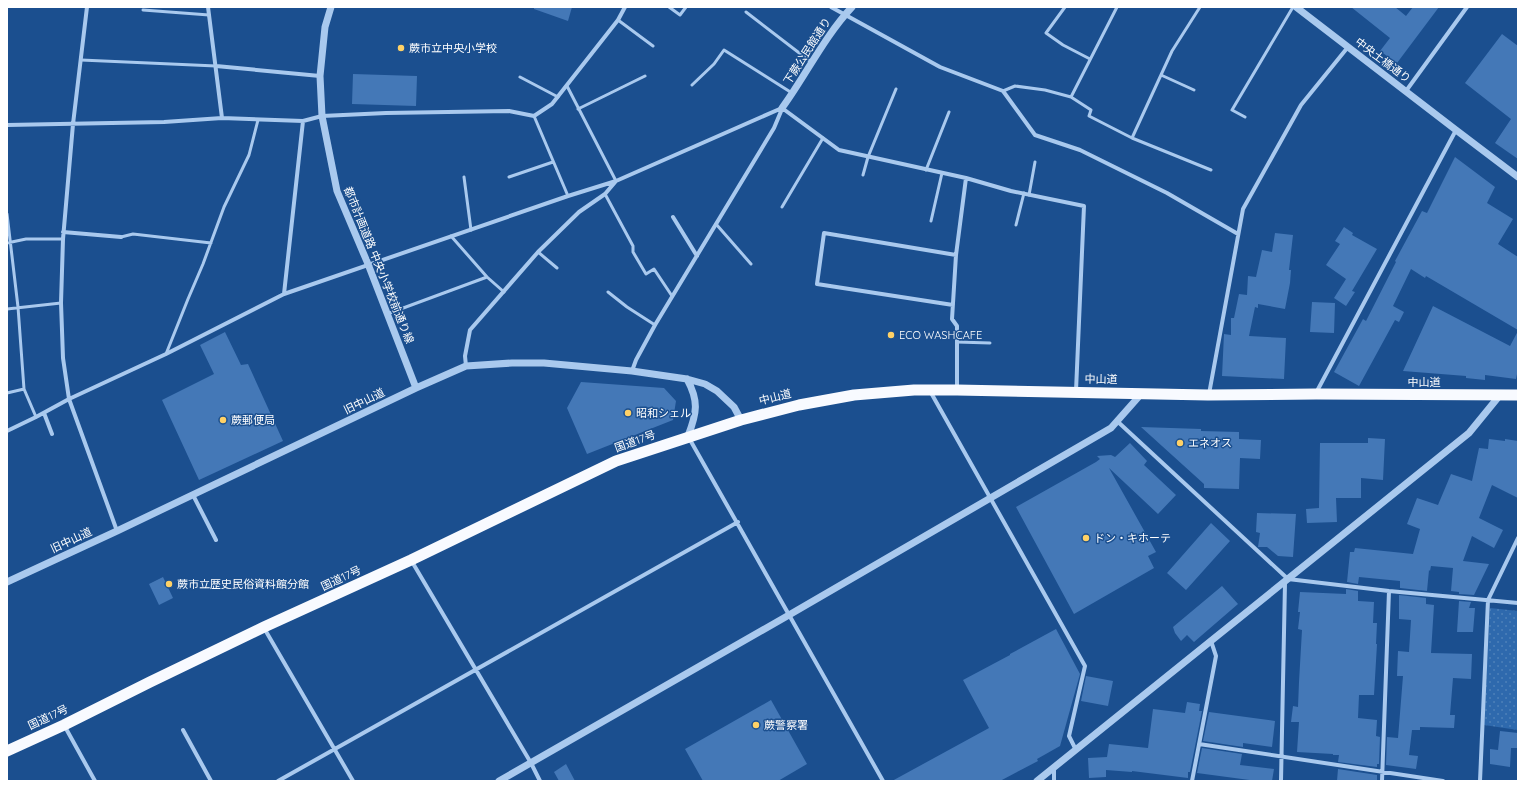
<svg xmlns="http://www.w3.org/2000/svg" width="1525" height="788" font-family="Quicksand,'Noto Sans JP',sans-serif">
	<defs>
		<pattern id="park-dots" width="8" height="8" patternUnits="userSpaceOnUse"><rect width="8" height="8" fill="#2e69ad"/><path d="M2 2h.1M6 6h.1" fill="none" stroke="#4d80b9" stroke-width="1.8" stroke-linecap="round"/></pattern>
	</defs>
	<rect width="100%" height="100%" fill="#1b4f8f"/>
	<!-- park -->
	<path fill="url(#park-dots)" d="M 1490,608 L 1518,611 L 1518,730 L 1484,725 Z"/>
	<!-- building -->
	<path fill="#4478b7" d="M 534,7 L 572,7 L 568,21 L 534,9 Z
		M 1351,7 L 1395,7 L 1406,16 L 1413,7 L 1439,7 L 1397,63 L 1380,51 L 1390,38 Z
		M 1502,34 L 1518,46 L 1518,159 L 1495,143 L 1511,119 L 1465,83 Z
		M 353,74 L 417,76 L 416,106 L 352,104 Z
		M 1455,157 L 1495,187 L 1487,203 L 1513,219 L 1498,244 L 1518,257 L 1518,330 L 1426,276 L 1425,278 L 1411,269 L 1393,306 L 1404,312 L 1399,322 L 1395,320 L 1359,386 L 1334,372 L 1363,319 L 1366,321 L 1396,262 L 1395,261 L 1422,211 L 1427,213 Z
		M 1344,227 L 1353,233 L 1352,235 L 1377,249 L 1352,291 L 1355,292 L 1346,306 L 1334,298 L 1346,279 L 1326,265 L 1340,244 L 1335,241 Z
		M 1275,233 L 1293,235 L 1289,270 L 1291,270 L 1290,283 L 1285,309 L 1258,304 L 1258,308 L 1255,307 L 1249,336 L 1286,338 L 1284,379 L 1222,376 L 1224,334 L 1231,335 L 1231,318 L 1234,318 L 1239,294 L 1247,295 L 1248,276 L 1256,277 L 1262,250 L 1272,252 Z
		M 1312,302 L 1335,303 L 1334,333 L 1310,332 Z
		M 1433,306 L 1510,346 L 1518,331 L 1518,369 L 1516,379 L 1485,375 L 1485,380 L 1466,378 L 1466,376 L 1403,371 Z
		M 225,332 L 241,365 L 248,364 L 283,441 L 199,480 L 162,400 L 214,374 L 200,345 Z
		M 581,382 L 664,388 L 676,401 L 673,420 L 587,454 L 567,408 Z
		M 1141,427 L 1201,429 L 1201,431 L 1239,432 L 1239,439 L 1261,440 L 1260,459 L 1240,458 L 1239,489 L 1204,488 L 1204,484 Z
		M 1368,438 L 1385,439 L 1383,480 L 1361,478 L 1361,498 L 1336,498 L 1337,522 L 1307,523 L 1306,509 L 1319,508 L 1320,443 L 1368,443 Z
		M 1489,439 L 1505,441 L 1505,439 L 1518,441 L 1518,498 L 1492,485 L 1479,518 L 1503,530 L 1494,548 L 1472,536 L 1463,561 L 1489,564 L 1474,595 L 1459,594 L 1459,592 L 1451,591 L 1453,568 L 1431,566 L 1430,571 L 1429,570 L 1427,591 L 1400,588 L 1400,581 L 1359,577 L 1358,584 L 1347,582 L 1350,552 L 1354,552 L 1355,548 L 1413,554 L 1420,529 L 1407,524 L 1417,498 L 1438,505 L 1451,474 L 1472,481 L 1479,448 L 1488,449 Z
		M 1130,443 L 1147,461 L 1144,465 L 1176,495 L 1158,514 L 1109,468 L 1156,552 L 1148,556 L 1154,568 L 1074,614 L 1016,507 L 1096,462 L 1100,459 L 1097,456 L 1111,455 L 1115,457 Z
		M 1257,513 L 1296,514 L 1293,557 L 1278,556 L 1267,547 L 1258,547 L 1260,533 L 1256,532 Z
		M 1211,523 L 1230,541 L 1186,590 L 1167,573 Z
		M 163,577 L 173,598 L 159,605 L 149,584 Z
		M 1222,586 L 1238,604 L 1194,642 L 1187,635 L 1181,641 L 1175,633 L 1173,627 Z
		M 1346,589 L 1358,591 L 1358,601 L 1374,602 L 1373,623 L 1377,623 L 1376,644 L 1377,644 L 1374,695 L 1359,695 L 1358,718 L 1377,720 L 1376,736 L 1380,737 L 1379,764 L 1377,764 L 1377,767 L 1338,762 L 1339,755 L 1333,755 L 1333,754 L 1297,752 L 1299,722 L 1291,722 L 1293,706 L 1298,707 L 1299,682 L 1302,630 L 1298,629 L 1300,612 L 1298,612 L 1300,592 L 1346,594 Z
		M 1399,595 L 1426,598 L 1426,604 L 1434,605 L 1431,653 L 1472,654 L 1471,679 L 1453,678 L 1450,715 L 1455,715 L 1454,728 L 1420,727 L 1420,730 L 1412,730 L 1409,755 L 1418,756 L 1416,769 L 1386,765 L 1387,737 L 1398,738 L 1403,676 L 1397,676 L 1398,651 L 1409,652 L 1411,620 L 1399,619 Z
		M 1459,601 L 1471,602 L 1469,608 L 1475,608 L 1473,632 L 1457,632 Z
		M 1056,629 L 1080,674 L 1060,746 L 1037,759 L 1038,761 L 1000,781 L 892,781 L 989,728 L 963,680 L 1010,655 L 1010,654 Z
		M 1086,676 L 1113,681 L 1108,706 L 1081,701 Z
		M 771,700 L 807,764 L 778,781 L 703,781 L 685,749 Z
		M 1187,702 L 1200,704 L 1199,711 L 1202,711 L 1190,772 L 1188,772 L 1188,778 L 1132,771 L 1132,772 L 1106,770 L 1106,777 L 1089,778 L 1088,758 L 1107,757 L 1109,744 L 1148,748 L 1153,709 L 1185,713 Z
		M 1209,712 L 1275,721 L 1272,747 L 1243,743 L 1243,747 L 1203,741 Z
		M 1500,731 L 1518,733 L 1518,748 L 1511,748 L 1510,767 L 1490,764 L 1490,749 L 1498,750 Z
		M 1202,748 L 1242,754 L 1240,765 L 1274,769 L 1272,781 L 1257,781 L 1197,773 Z
		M 566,764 L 575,781 L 559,781 L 554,772 Z
		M 1338,769 L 1377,775 L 1377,781 L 1337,781 Z"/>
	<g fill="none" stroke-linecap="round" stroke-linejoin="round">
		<!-- service -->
		<path stroke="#a9c9ee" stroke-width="3" d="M 669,7 L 680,15 L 686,7
			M 1065,7 L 1046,33 L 1063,45 L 1090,59
			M 143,10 L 209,15
			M 746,12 L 811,62
			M 618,20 L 653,46
			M 81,60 L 216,66
			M 1161,75 L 1194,90
			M 520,77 L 558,97
			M 692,85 L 714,64 L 724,50 L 792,93
			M 567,86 L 616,181
			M 1003,91 L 1015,86 L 1045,90 L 1071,97 L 1091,110 L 1089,116 L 1132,138 L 1211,170
			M 1071,97 L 1117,7
			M 578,109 L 645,76
			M 534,116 L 568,196
			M 1245,117 L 1232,110 L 1293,7
			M 1132,138 L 1172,51 L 1200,7
			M 926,170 L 949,112
			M 863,175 L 868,157 L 896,89
			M 464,177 L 471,230
			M 509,177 L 553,162
			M 605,194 L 633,246 L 633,252 L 646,274 L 654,269 L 672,296
			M 1029,195 L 1035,162
			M 782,207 L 823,138
			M 7,214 L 18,307 L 24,389 L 36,417
			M 931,221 L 942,173
			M 716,224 L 751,264
			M 1016,225 L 1024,193
			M 451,236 L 487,277
			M 121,237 L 133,234 L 211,243
			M 7,243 L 26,239 L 63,239
			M 538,252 L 557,268
			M 608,292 L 627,307 L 655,325
			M 7,309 L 61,303
			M 387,314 L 487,277 L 504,292
			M 957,342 L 990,343
			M 166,354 L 188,299 L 203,264 L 224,207 L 249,155 L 258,120
			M 7,393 L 24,389"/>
		<!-- minor -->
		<path stroke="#a9c9ee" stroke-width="4" d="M 87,7 L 73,124 L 63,239 L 61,303 L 63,358 L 69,399 L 117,531
			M 208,7 L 222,118
			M 831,7 L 940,67 L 1003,91 L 1035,135 L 1080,150 L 1167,193 L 1238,234
			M 216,66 L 320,76
			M 1406,91 L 1467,7
			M 782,108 L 839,150 L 966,178 L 1011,191 L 1084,206 L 1076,391
			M 7,125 L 164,122 L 222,118 L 303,121 L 322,116 L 386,113 L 509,111 L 534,116 L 552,104 L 618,20 L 625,7
			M 673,217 L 697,256
			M 63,232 L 121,237
			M 956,255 L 952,319 L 957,326 L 957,388
			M 284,294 L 303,121
			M 953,305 L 817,284 L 824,233 L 956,255 L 966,178
			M 466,366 L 465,356 L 470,330 L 538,252 L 579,212 L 605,194 L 616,181 L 782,108
			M 632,371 L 636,360 L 655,325 L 774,128 L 782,109
			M 930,391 L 1085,666 L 1069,736 L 1076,750
			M 1316,393 L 1456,130
			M 1209,394 L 1243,209 L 1301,105 L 1348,47
			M 44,413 L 52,434
			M 1117,421 L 1288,579 L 1389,591 L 1518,603
			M 7,431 L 36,417 L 69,399 L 166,354 L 284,294 L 568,196 L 616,181
			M 689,438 L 883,781
			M 193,495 L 216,540
			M 411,560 L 531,763 L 540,781
			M 264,628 L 353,781
			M 64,725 L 95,781
			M 183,730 L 211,781
			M 1199,744 L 1443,781
			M 1054,767 L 1054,781
			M 278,781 L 738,522
			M 1192,781 L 1216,656 L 1211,641
			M 1281,781 L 1285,583
			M 1382,781 L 1389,591
			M 1480,781 L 1488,600 L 1518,538"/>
		<!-- tertiary -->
		<path stroke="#a9c9ee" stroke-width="7" d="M 331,7 L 325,27 L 320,76 L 322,116 L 337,191 L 368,264 L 416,388
			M 1296,7 L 1456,130 L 1518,177
			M 782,108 C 806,75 824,37 852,7
			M 687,379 C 699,401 697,413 688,436
			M 7,582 L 117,531 L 416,388 L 466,366 L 512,363 L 544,363 L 632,371 L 687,379 L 705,384 L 717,391 L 734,407 L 741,420
			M 499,781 L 789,615 L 1111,428 L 1142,393
			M 1037,781 L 1469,433 L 1500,395"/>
		<!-- trunk -->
		<path stroke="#f8faff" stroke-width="11" d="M 7,751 L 64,725 L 150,682 L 264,627 L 411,560 L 616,461 L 741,420 L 799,405 L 854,395 L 914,390 L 957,390 L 1208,395 L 1316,394 L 1518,395"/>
	</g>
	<!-- markers -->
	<g fill="#ffd166" stroke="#1b4f8f" stroke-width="1.5">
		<circle cx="401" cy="48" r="4"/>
		<circle cx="891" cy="335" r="4"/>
		<circle cx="628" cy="413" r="4"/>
		<circle cx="223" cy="420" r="4"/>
		<circle cx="1180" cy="443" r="4"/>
		<circle cx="1086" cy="538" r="4"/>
		<circle cx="169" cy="584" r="4"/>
		<circle cx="756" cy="725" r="4"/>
	</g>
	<g text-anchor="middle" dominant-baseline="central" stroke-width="3" stroke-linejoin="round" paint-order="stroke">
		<!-- poi labels -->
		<g font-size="11" fill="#fff" stroke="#1b4f8f" text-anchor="start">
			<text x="409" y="48">蕨市立中央小学校</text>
			<text x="899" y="335">ECO WASHCAFE</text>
			<text x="636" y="413">昭和シェル</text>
			<text x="231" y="420">蕨郵便局</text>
			<text x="1188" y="443">エネオス</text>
			<text x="1094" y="538">ドン・キホーテ</text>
			<text x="177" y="584">蕨市立歴史民俗資料館分館</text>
			<text x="764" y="725">蕨警察署</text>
		</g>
		<!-- street labels -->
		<g font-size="11" fill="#fff" stroke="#1b4f8f">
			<text transform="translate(807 51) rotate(-57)">下蕨公民館通り</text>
			<text transform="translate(1383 60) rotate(37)">中央土橋通り</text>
			<text transform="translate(379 265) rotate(68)">都市計画道路 中央小学校前通り線</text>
			<text transform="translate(1101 379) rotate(1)">中山道</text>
			<text x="1424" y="382">中山道</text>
			<text transform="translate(775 397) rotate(-14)">中山道</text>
			<text transform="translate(364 401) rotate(-26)">旧中山道</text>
			<text transform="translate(635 441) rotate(-20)">国道17号</text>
			<text transform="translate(71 540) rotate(-25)">旧中山道</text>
			<text transform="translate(341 578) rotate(-25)">国道17号</text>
			<text transform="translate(48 717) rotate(-25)">国道17号</text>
		</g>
	</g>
	<!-- border -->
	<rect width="1525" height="788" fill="none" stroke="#ffffff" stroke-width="16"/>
</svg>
